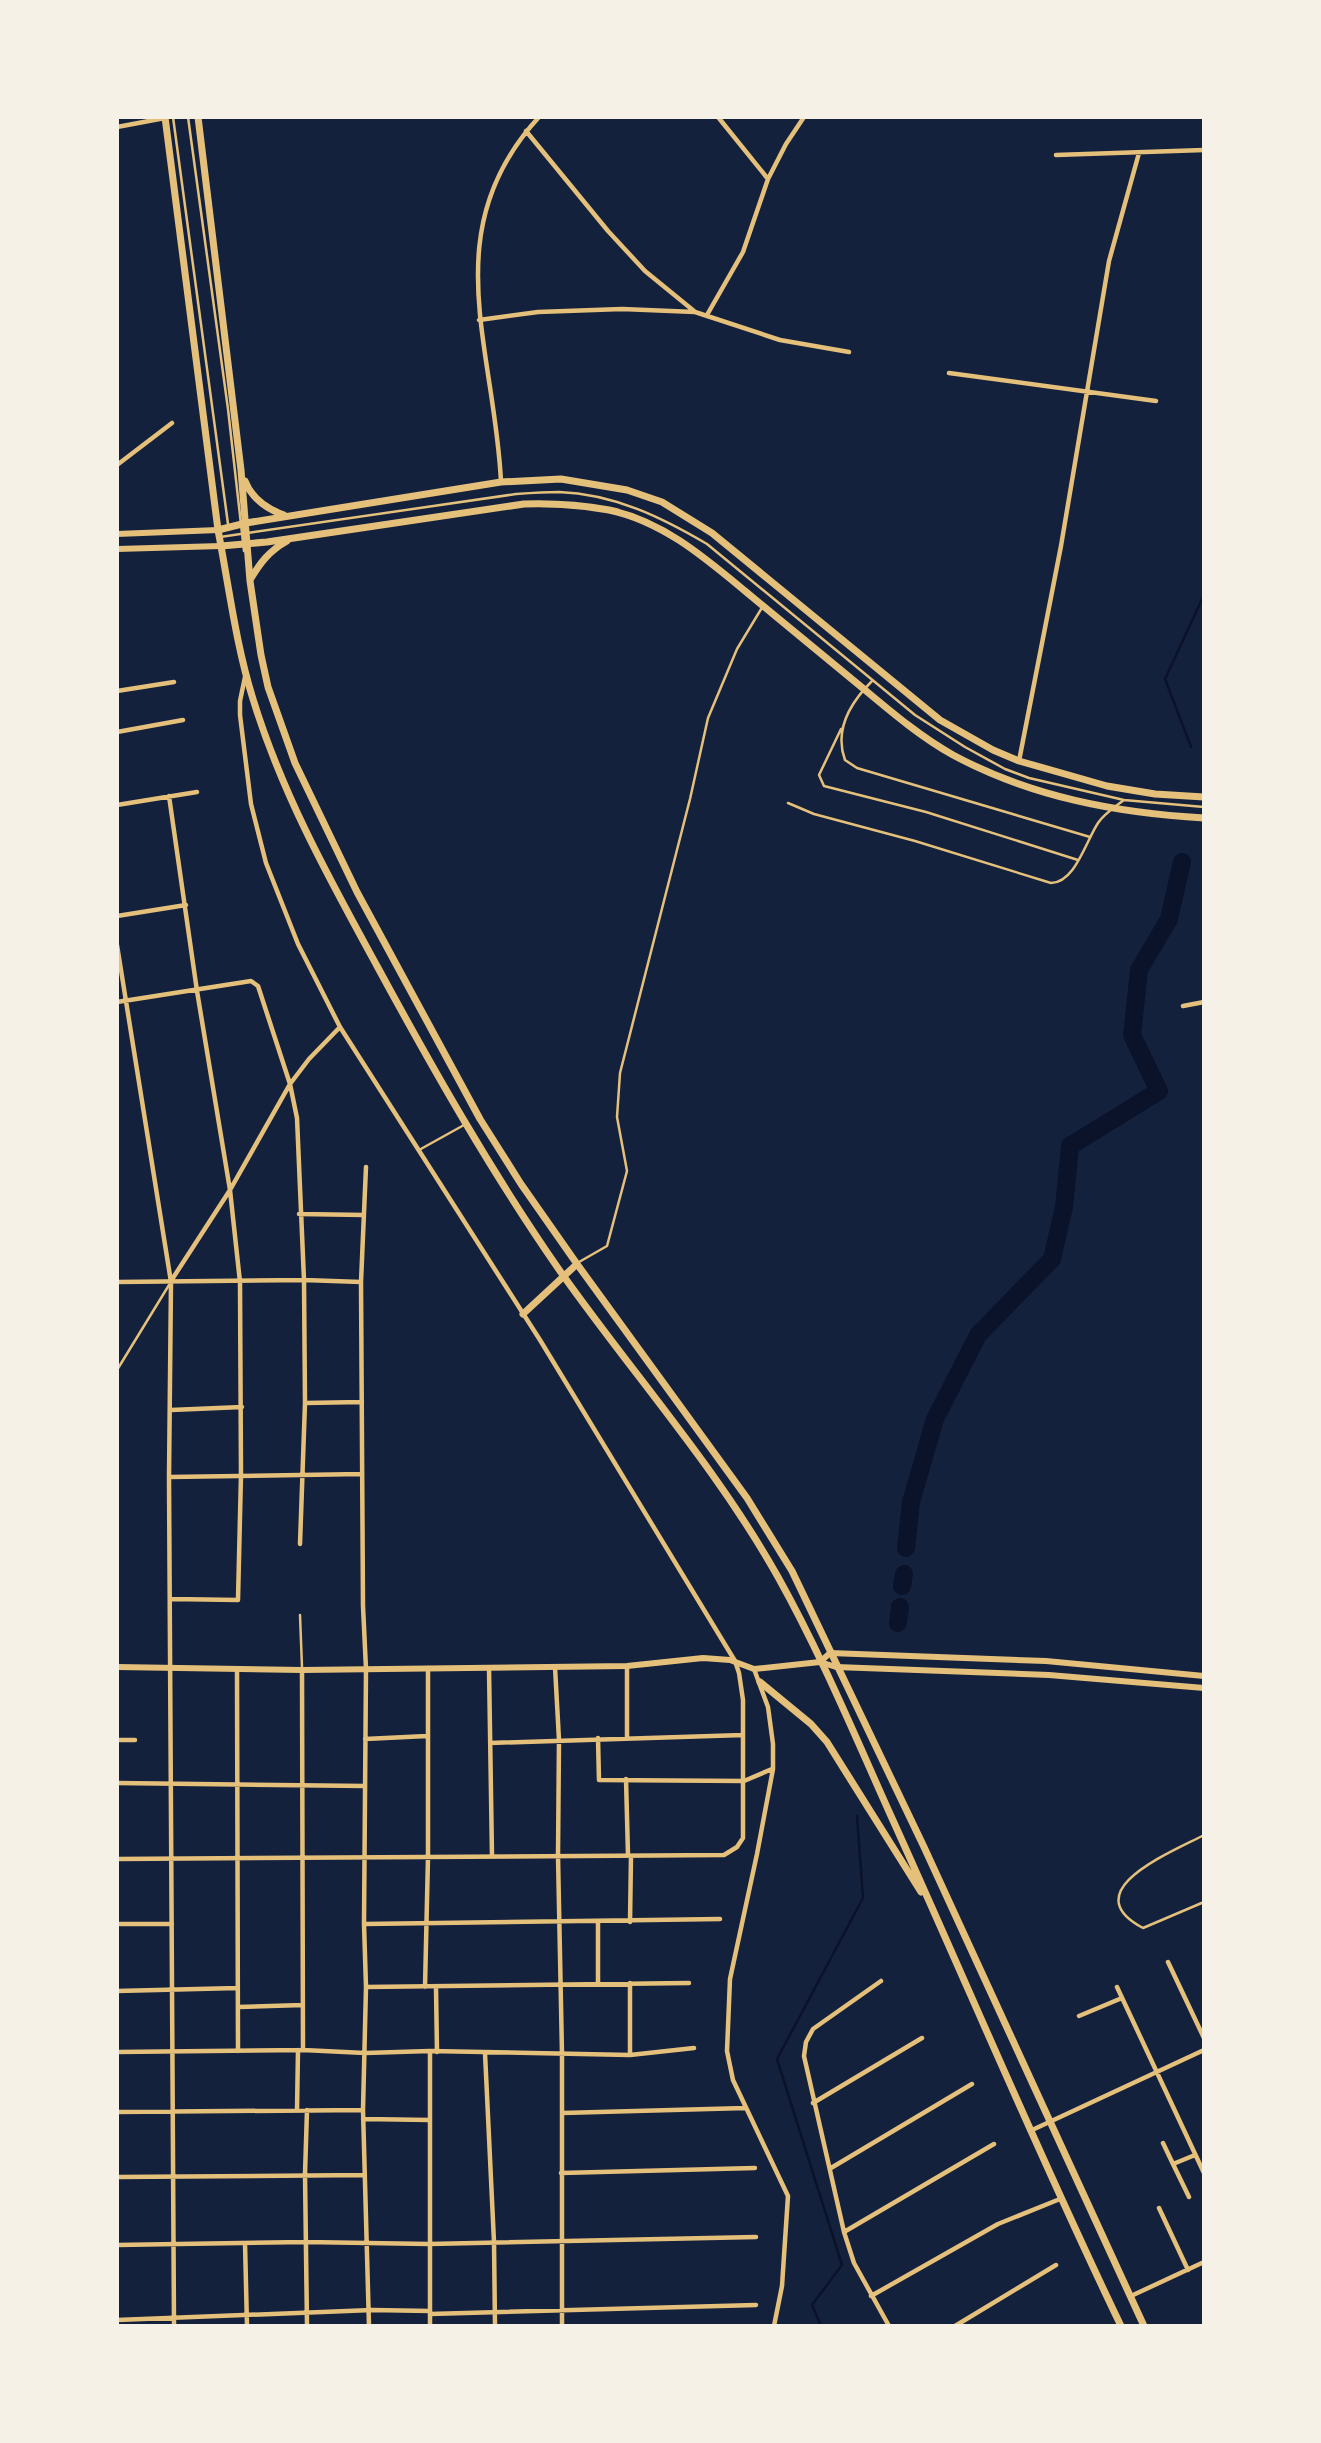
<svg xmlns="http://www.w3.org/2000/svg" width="1321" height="2443" font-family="'Alegreya Sans',sans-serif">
	<rect width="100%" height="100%" fill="#14213d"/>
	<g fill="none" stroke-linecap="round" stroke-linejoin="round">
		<!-- stream -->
		<path stroke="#0b132b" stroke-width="2.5" d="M 1191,747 L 1165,679 L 1204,595
			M 821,2326 L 812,2305 L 842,2265 L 777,2059 L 863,1898 L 857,1816"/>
		<!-- river -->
		<path stroke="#0b132b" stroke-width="18" d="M 906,1548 L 911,1502 L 935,1419 L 978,1335 L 1052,1259 L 1064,1207 L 1070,1146 L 1159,1091 L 1132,1035 L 1139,970 L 1169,919 L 1182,862
			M 902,1586 L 904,1574
			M 898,1623 L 900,1607"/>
		<!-- service -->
		<path stroke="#e5c07b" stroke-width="2.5" d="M 173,117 L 228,524
			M 188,117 L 228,409 L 244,551
			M 220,537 L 516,494 C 530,493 545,492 559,492 C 614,494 661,517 707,544 L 915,715 L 965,747 L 1005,769 L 1029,778 L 1124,800 L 1204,807
			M 872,681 C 851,702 834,730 845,760 L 857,768 L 1090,837
			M 841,729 L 819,775 L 824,786 L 926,812 L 1078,860
			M 788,803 L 814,814 L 915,841 L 1051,883 C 1075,883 1086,841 1098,823 C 1104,814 1115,807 1124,800
			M 419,1150 L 464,1125
			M 579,1262 L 607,1246 L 627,1171 L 617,1117 L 620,1073 L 690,799 L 708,718 L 737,649 L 763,606
			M 117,1370 L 169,1285
			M 300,1615 L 302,1667
			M 1204,1835 C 1172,1852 1073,1891 1143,1928 L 1204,1902"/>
		<!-- minor -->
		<path stroke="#e5c07b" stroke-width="4.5" d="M 718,117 L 768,179
			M 117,127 L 165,118
			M 526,131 L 608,231 L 645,271 L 694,311
			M 1056,155 L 1204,150
			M 707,315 L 743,252 L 768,179 L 786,144 L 804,117
			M 479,320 L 538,312 L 622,309 L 695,312 L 780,340 L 849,352
			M 949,373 L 1156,401
			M 117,465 L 172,423
			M 501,482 C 495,349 434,231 539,117
			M 117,691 L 174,682
			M 117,732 L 183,720
			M 1019,761 L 1061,546 L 1109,261 L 1139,153
			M 169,796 L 197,991 L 230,1190 L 240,1282 L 241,1475 L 238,1600 L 171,1599
			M 117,805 L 197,792
			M 117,916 L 186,905
			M 117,945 L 171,1282 L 169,1477 L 174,2326
			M 117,1002 L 251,981 L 258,986 L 290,1084 L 297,1118 L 304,1280 L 305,1403 L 300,1544
			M 1183,1006 L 1204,1002
			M 366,1167 L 361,1282 L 363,1606 L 366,1669 L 364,1924 L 366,1987 L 363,2110 L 369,2326
			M 299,1214 L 364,1215
			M 171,1281 L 230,1190 L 290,1084 L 309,1059 L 340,1027
			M 117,1282 L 304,1280 L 361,1282
			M 305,1403 L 362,1402
			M 171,1410 L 242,1407
			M 169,1477 L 362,1474
			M 555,1667 L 559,1740 L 558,1856 L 562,2054 L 562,2326
			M 489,1668 L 492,1856
			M 237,1669 L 238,2051
			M 754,1669 L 768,1707 L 773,1744 L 773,1769 L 757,1854 L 730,1979 L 727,2051 L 733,2080 L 788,2196 L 782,2286 L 774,2326
			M 302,1670 L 303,2050
			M 627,1737 L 627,1666
			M 598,1738 L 599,1780 L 744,1781 L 772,1769
			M 365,1739 L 427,1736
			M 117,1740 L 135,1740
			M 490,1743 L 743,1735
			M 626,1779 L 628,1855
			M 117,1783 L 365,1786
			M 117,1859 L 724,1855 L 737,1847 L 743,1838 L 743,1700 L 739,1673 L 735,1661 L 540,1340 L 340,1027 L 298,944 L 266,863 L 251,804 L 240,715 L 240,701 L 245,677
			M 598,1921 L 598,1983
			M 630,1922 L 631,1856
			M 117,1924 L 172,1924
			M 364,1924 L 720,1919
			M 1168,1962 L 1204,2038
			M 881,1981 L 813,2029 L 806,2042 L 804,2056 L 844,2232 L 854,2263 L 889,2326
			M 630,1983 L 630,2055
			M 366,1987 L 689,1983
			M 425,1987 L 428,1857 L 428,1668
			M 436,1987 L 437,2052
			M 1117,1987 L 1204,2173
			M 117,1991 L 238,1988
			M 238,2007 L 303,2005
			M 1079,2016 L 1122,1998
			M 430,2051 L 430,2326
			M 117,2052 L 303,2050 L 365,2053 L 430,2051 L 630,2055 L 694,2048
			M 485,2053 L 494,2242 L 495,2326
			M 813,2103 L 922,2038
			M 297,2110 L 298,2050
			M 117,2112 L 363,2110
			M 562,2113 L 746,2108
			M 363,2119 L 430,2120
			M 1030,2131 L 1204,2050
			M 1163,2143 L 1173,2164
			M 831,2168 L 972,2084
			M 561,2173 L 755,2168
			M 117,2177 L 365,2175
			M 1189,2197 L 1173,2164 L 1195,2155
			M 1159,2208 L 1188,2270
			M 844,2232 L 994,2144
			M 245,2243 L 247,2326
			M 117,2245 L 306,2242 L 429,2244 L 756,2237
			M 871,2296 L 998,2224 L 1060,2199
			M 1131,2296 L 1204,2262
			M 430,2314 L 756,2305
			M 117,2320 L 372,2310 L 430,2311
			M 307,2326 L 305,2174 L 307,2110
			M 955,2326 L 1056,2265"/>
		<!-- tertiary -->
		<path stroke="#e5c07b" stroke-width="6" d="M 117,534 L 218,530
			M 117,549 L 221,546
			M 117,1667 L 302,1670 L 627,1666 L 703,1658 L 730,1660 L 754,1669 L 820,1662"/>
		<!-- secondary -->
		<path stroke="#e5c07b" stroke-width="6" d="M 820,1662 L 830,1653 L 1046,1661 L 1204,1676
			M 820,1662 L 836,1667 L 1049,1675 L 1204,1688"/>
		<!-- primary -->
		<path stroke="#e5c07b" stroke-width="7" d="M 165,117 L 218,530 C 229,587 236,645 253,699 C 282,794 330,880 377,966 C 434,1071 492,1173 560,1271 C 632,1373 717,1468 778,1577 C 821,1654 855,1736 891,1816 C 968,1986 1040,2158 1121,2326
			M 198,117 L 241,470 L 250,581 L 261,655 L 268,687 L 295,763 L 357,892 L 480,1119 L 521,1184 L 577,1264 L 747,1498 L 792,1571 L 924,1847 L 1144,2326
			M 245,481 C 252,499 267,509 284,515
			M 218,530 L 246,523 L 501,482 L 561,479 L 627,490 L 662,502 L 712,533 L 940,720 L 993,750 L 1019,761 L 1107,786 L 1155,794 L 1204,797
			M 221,546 L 267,542 L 524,504 C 552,503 581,505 609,510 C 662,521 704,557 745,591 C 783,622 821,654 859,685 C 889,710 919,736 953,755 C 1031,797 1117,813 1204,818
			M 250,580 C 260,563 269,551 287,541
			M 523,1314 L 577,1264
			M 760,1682 L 811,1724 L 827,1742 L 921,1892"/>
	</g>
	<!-- border -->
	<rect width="1321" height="2443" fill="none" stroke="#f6f1e7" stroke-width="238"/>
</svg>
